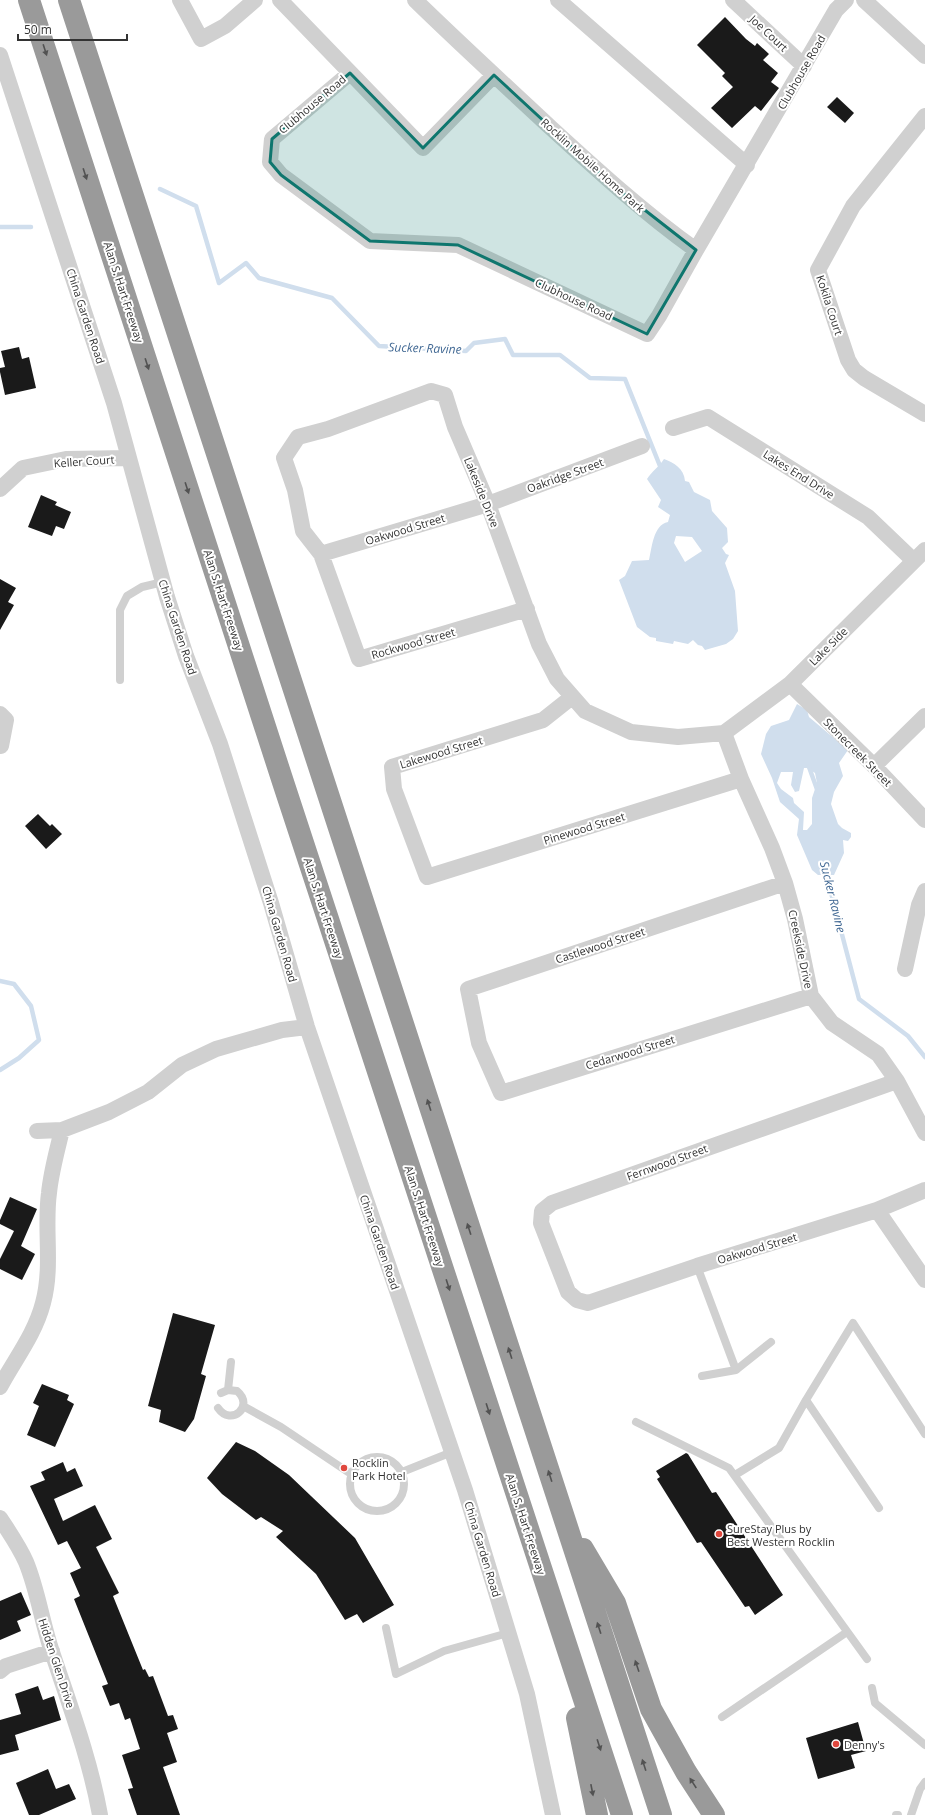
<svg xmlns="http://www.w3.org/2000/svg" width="925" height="1815" font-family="'Open Sans',sans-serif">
	<rect width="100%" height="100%" fill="#fff"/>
	<!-- water -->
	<path fill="#d0deed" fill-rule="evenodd" d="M 664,459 C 674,463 684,468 685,481 L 689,482 L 694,492 L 710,500 L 712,511 L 727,528 L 728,542 L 722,548 L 726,554 L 729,555 L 725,563 L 735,591 L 738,631 L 733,639 L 726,644 L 705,650 L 702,646 L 698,645 L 693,640 L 688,644 L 674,641 L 673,644 L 656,641 L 656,638 L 650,637 L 637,627 L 619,580 L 625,576 L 632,561 L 649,560 C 652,548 653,525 668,522 L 670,515 L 658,507 L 661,500 L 647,479 C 652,471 659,467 664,459 ZM 676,536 L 692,537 L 702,551 L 685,562 L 674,543 Z
		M 797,704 L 807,710 L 809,717 L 848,750 L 839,763 L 843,776 L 834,792 L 831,804 L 838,824 L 842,828 L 851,833 L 851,837 L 848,841 L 843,840 L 844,853 L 834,875 L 818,875 L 812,870 L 797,835 L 799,819 L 780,802 L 772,778 L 761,754 L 766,734 L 771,726 L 789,720 ZM 804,768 L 808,768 L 810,775 L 812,771 L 815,773 L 817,783 L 812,798 L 812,824 L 807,830 L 803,830 L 804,812 L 794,803 L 793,798 L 781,789 L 777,783 L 781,772 L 793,772 L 791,785 L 795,792 L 799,791 Z"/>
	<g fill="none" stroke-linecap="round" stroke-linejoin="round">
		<!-- stream -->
		<path stroke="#d0deed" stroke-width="4.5" d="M 160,189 L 196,206 L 219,283 L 246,263 L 259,278 L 332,298 L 379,346 L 466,351 L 474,343 L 505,339 L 513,355 L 560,355 L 590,378 L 625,379 L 662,471
			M 0,227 L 31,227
			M 809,767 L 818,792
			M 825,870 L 859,999 L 908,1036 L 925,1057
			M 0,981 L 14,984 L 31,1006 L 39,1040 L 19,1058 L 0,1070"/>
	</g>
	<!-- building -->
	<path fill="#1a1a1a" d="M 725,17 L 746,39 L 755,46 L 757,43 L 769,54 L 763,60 L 778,73 L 771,82 L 779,88 L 761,111 L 755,106 L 732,128 L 711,108 L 733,87 L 722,76 L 725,73 L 697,45 Z
		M 837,97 L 854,113 L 845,123 L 827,107 Z
		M 19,347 L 22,359 L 29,357 L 36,388 L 5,395 L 0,372 L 0,368 L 5,367 L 1,351 Z
		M 41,495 L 57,502 L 55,505 L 71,512 L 64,529 L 56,526 L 52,536 L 28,527 Z
		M 0,579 L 16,588 L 8,602 L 14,605 L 0,630 Z
		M 38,814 L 50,826 L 52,824 L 62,834 L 46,849 L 25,826 Z
		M 10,1197 L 37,1209 L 21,1246 L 35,1254 L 22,1280 L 0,1269 L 0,1259 L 14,1231 L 0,1224 L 0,1220 Z
		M 173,1313 L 215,1325 L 201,1374 L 206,1376 L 194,1419 L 185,1432 L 159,1422 L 161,1410 L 148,1406 Z
		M 42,1384 L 69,1395 L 67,1400 L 74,1404 L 55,1447 L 27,1435 L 39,1406 L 33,1403 Z
		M 236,1442 L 255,1451 L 289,1475 L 355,1538 L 394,1605 L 363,1623 L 357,1614 L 345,1620 L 316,1574 L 276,1537 L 283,1531 L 261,1517 L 256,1520 L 222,1494 L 207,1478 Z
		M 686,1453 L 688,1454 L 712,1493 L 716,1492 L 783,1595 L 755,1615 L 749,1606 L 745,1607 L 701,1542 L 697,1543 L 657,1479 L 660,1477 L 656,1471 Z
		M 63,1462 L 67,1472 L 75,1468 L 83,1486 L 54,1499 L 63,1521 L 95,1505 L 112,1539 L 96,1547 L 119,1593 L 113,1596 L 143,1670 L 145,1669 L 149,1677 L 153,1676 L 168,1716 L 173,1715 L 178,1729 L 167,1733 L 177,1762 L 163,1767 L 180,1815 L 137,1815 L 128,1789 L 133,1788 L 122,1755 L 140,1749 L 130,1718 L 125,1720 L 119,1703 L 110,1706 L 102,1686 L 108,1684 L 74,1599 L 80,1596 L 70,1573 L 81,1568 L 67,1541 L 58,1545 L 30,1486 L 45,1480 L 41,1472 Z
		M 21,1592 L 31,1615 L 17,1621 L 21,1631 L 0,1640 L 0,1601 Z
		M 38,1686 L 43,1700 L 54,1696 L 61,1720 L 15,1735 L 19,1750 L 0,1755 L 0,1720 L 21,1714 L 15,1694 Z
		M 858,1722 L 866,1751 L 851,1755 L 855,1768 L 818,1779 L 806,1738 Z
		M 48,1769 L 56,1789 L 69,1784 L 76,1799 L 39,1815 L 29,1815 L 16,1783 Z"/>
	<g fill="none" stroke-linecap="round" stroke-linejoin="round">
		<!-- lane -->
		<path stroke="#d0d0d0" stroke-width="8" d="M 120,680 L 120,610 L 127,596 L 142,587 L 163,582
			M 697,1266 L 736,1370
			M 702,1376 L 736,1370 L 771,1342
			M 228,1390 L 231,1362
			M 806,1400 L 879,1508
			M 243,1406 L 281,1427 L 351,1474
			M 218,1408 C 231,1427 255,1406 237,1391 L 228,1390 L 221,1393
			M 636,1422 L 729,1468 L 867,1659
			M350 1484a27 27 0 1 1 54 0a27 27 0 1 1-54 0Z
			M 402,1472 L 452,1452
			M 735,1475 L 779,1448 L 806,1400 L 853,1323 L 925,1434
			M 386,1628 L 396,1674 L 444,1651 L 508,1633
			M 872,1688 L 875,1703 L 925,1745
			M 722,1717 L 847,1632
			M 896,1815 L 898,1815
			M 911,1815 L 920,1789 L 925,1782"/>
		<!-- street -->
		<path stroke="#d0d0d0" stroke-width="16" d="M 180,0 L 201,39 L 225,26 L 255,0
			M 280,0 L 423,148 L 494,75
			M 415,0 C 459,43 505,85 550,127 C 597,170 644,213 696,250
			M 558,0 L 747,165
			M 733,0 L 804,66
			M 864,0 L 925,56
			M 0,55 L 114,403 L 167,597 L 186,656 L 220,744 L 271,903 L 307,1027 L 465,1490 L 527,1694 L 553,1815
			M 350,73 L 272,139 L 270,162 L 281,175 L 370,241 L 458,245 L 647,334 L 659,316 L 696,250 L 836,10 L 846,0
			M 925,116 L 853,206 L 818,270 L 848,360 L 854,370 L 864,378 L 925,414
			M 673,428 L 708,417 L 868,517 L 913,560
			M 0,489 L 23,468 L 66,459 L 129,458
			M 321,554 L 488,504 L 642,446
			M 527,609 L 359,659 L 321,554 L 303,531 L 295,490 L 284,458 L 298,437 L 328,429 L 431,391 L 445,395 L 455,427 L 488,504 L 539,644 L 557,679 L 585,711 L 631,732 L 678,737 L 724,733
			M 790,684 L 874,766 L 925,820
			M 572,697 L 543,720 L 392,767 L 394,789 L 427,877 L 741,779
			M 0,714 L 6,720 L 1,746
			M 724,733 L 741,779 L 772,848 L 785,883 L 795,919 L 811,996 L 832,1023 L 878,1054 L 897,1081 L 925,1133
			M 724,733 L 790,684 L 925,550
			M 874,766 L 925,716
			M 785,883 L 468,989 L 479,1043 L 501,1093 L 811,996
			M 905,969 L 919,905 L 925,891
			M 897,1081 L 552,1203 L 542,1211 L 541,1223 L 568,1292 L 577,1300 L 588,1303 L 697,1266 L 877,1210 L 925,1190
			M 37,1131 L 62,1130 L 109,1112 L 148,1092 L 182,1065 L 216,1049 L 282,1030 L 307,1027
			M 877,1210 L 925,1280
			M 0,1387 C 15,1359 35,1334 43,1303 C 53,1266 44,1229 49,1193 C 51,1172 57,1151 62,1130
			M 0,1518 C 9,1532 19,1546 26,1562 C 38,1591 42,1623 52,1652 C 70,1706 90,1759 100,1815
			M 0,1671 L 6,1666 L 52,1651"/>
		<!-- highway -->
		<path stroke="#9a9a9a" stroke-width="22" d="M 29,0 L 283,782 L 622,1815
			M 69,0 L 661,1815
			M 583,1549 L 615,1603 L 651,1709 L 686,1772 L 714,1815
			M 577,1718 L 597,1815"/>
	</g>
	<!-- one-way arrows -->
	<defs><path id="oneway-solid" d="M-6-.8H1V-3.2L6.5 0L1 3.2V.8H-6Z"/></defs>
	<g fill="#525252">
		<use href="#oneway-solid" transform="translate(45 50) rotate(72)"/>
		<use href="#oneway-solid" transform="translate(85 174) rotate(72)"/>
		<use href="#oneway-solid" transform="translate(147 364) rotate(72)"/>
		<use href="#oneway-solid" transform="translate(187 488) rotate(72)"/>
		<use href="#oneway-solid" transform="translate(429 1105) rotate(-108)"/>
		<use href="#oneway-solid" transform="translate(469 1229) rotate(-108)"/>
		<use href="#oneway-solid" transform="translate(448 1285) rotate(72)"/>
		<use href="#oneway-solid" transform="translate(510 1353) rotate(-108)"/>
		<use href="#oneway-solid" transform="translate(488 1409) rotate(72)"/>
		<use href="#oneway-solid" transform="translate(550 1476) rotate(-108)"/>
		<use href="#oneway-solid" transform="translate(599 1628) rotate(-108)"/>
		<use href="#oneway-solid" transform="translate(637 1666) rotate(-109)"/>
		<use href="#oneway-solid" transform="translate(599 1745) rotate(72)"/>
		<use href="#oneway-solid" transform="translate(644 1765) rotate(-108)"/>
		<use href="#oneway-solid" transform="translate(693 1783) rotate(-123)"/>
		<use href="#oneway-solid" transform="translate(592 1790) rotate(79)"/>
	</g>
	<!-- marked area -->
	<path fill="#0f766e" fill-opacity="0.2" stroke="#0f766e" stroke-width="3" stroke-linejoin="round" d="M 350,73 L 423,148 L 494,75 L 614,186 L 696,250 L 647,334 L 458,245 L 370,241 L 281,175 L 270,162 L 272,139 Z"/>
	<!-- markers -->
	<g fill="#e0483e" stroke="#fff" stroke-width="1.5">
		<circle cx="344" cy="1468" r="4"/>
		<circle cx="719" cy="1534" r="4"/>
		<circle cx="836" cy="1744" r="4"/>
	</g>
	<g text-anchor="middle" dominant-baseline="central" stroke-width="4" stroke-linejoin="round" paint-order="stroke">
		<!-- street labels -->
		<g font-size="11" fill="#333" stroke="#fff">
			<text transform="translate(769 33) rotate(43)">Joe Court</text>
			<text transform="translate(801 72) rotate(-60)">Clubhouse Road</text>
			<text transform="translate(312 104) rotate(-40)">Clubhouse Road</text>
			<text transform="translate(593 165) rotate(42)">Rocklin Mobile Home Park</text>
			<text transform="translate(124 292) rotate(72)">Alan S. Hart Freeway</text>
			<text transform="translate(574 299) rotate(25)">Clubhouse Road</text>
			<text transform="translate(830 305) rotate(72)">Kokila Court</text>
			<text transform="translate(86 316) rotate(72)">China Garden Road</text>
			<text transform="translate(84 461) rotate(-4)">Keller Court</text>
			<text transform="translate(799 474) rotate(32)">Lakes End Drive</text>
			<text transform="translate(565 475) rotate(-20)">Oakridge Street</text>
			<text transform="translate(482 492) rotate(68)">Lakeside Drive</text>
			<text transform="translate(405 529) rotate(-17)">Oakwood Street</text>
			<text transform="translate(224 600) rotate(72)">Alan S. Hart Freeway</text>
			<text transform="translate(178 627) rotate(72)">China Garden Road</text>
			<text transform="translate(413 643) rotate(-16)">Rockwood Street</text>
			<text transform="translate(828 646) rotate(-45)">Lake Side</text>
			<text transform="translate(441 752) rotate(-17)">Lakewood Street</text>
			<text transform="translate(858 752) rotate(45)">Stonecreek Street</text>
			<text transform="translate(584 828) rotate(-17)">Pinewood Street</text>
			<text transform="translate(324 908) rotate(72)">Alan S. Hart Freeway</text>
			<text transform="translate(280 934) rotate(74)">China Garden Road</text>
			<text transform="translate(600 945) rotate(-18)">Castlewood Street</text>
			<text transform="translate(801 949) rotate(78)">Creekside Drive</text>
			<text transform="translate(630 1052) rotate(-17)">Cedarwood Street</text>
			<text transform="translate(667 1162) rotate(-20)">Fernwood Street</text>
			<text transform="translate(425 1216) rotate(72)">Alan S. Hart Freeway</text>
			<text transform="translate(380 1242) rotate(71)">China Garden Road</text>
			<text transform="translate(757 1248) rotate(-17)">Oakwood Street</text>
			<text transform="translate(526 1524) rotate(72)">Alan S. Hart Freeway</text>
			<text transform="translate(483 1549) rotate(73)">China Garden Road</text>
			<text transform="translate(57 1663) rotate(72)">Hidden Glen Drive</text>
		</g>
		<!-- poi labels -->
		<g font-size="11" fill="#333" stroke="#fff" text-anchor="start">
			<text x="352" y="1462">Rocklin<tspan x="352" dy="13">Park Hotel</tspan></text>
			<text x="727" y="1528">SureStay Plus by<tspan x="727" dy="13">Best Western Rocklin</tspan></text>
			<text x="844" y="1744">Denny's</text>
		</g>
		<!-- water labels -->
		<g font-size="12" font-style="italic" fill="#426994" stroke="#fff">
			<text transform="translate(425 348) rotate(2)">Sucker Ravine</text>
			<text transform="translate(833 897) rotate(76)">Sucker Ravine</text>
		</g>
	</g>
	<!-- scale -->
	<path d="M18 34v6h109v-6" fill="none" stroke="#333333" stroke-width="2"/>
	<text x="24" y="34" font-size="12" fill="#333333" stroke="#ffffff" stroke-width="3" paint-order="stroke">50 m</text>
</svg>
